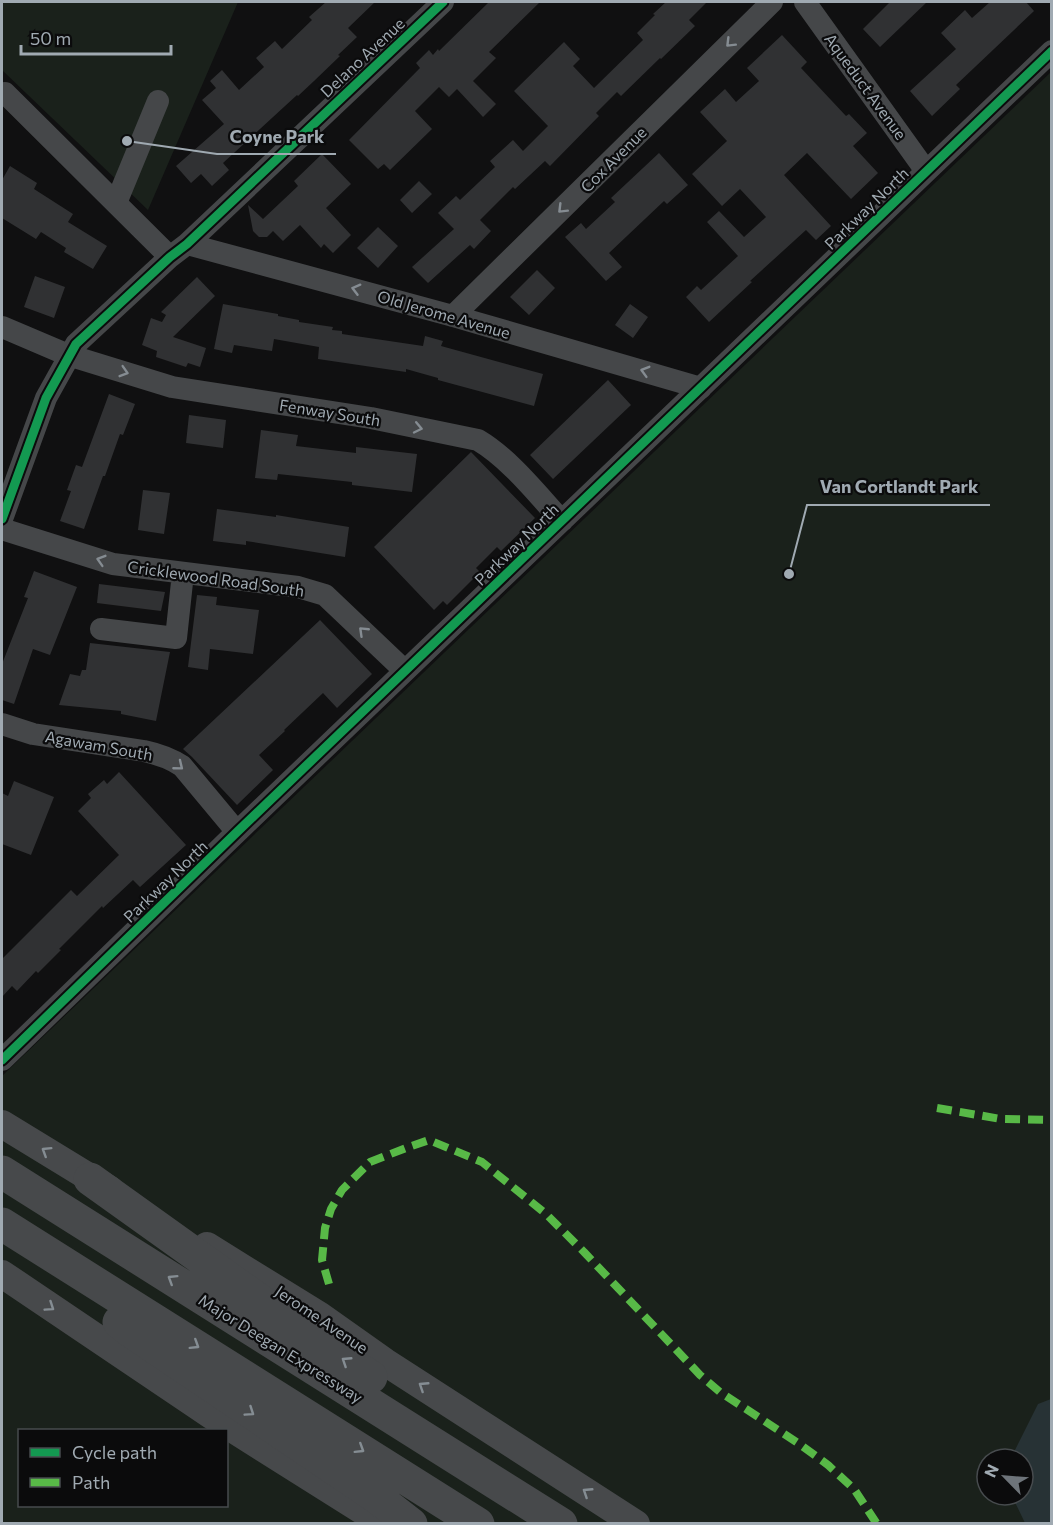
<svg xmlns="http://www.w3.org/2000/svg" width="1053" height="1525" font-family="Commissioner,sans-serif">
	<rect width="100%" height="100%" fill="#101011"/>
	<!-- green -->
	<path fill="#1a211b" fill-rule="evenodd" d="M 2,2 L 238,2 L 148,210 L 3,71 L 2,73 Z
		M 1051,72 L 1051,1523 L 2,1523 L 2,1076 ZM 20,1430 L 226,1430 L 226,1506 L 20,1506 ZM 987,1459 L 1023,1459 L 1023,1495 L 987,1495 Z"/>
	<!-- water -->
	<path fill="#273235" d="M 1051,1399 L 1051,1523 L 1025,1523 L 1012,1496 L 1023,1495 L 1023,1459 L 1013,1459 L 1013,1454 L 1038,1404 Z"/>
	<!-- building -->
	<path fill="#303133" d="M 326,2 L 375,2 L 348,28 L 357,37 L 338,55 L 340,56 L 314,81 L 298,96 L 297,95 L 223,163 L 229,170 L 212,186 L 201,174 L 191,183 L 176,166 L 224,124 L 202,100 L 216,88 L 210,81 L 222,70 L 239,90 L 264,67 L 256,58 L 275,41 L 282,49 L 312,20 L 309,17 Z
		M 489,2 L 540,2 L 489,52 L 496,58 L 473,81 L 496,104 L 483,117 L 457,89 L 449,97 L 439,87 L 415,111 L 432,129 L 390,170 L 384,164 L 378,169 L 349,140 L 420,68 L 416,63 L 429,50 L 433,55 L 438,49 L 439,51 Z
		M 666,2 L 707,2 L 689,20 L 695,26 L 661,59 L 660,58 L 621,96 L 617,92 L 596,113 L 599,116 L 550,166 L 545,161 L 515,189 L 513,187 L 480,220 L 491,231 L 474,249 L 470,245 L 428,283 L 412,267 L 454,229 L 438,213 L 456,196 L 460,200 L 495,167 L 490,161 L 513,140 L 523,151 L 548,126 L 514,91 L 564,42 L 580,59 L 573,66 L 594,88 L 643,40 L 637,33 L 655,15 L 653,14 Z
		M 890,2 L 927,2 L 880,47 L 863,29 Z
		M 990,2 L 1026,2 L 1034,11 L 956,85 L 960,89 L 932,116 L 910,91 L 956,49 L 941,33 L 965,10 L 972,18 Z
		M 782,35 L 807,62 L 801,68 L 846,116 L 849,114 L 867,133 L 853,146 L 878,173 L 851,199 L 807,153 L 784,175 L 831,226 L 816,240 L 806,230 L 750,281 L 752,282 L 709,322 L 686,297 L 697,286 L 701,290 L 738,256 L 707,222 L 719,211 L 744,237 L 766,217 L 740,189 L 722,206 L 692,174 L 727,141 L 700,112 L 725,89 L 736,102 L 759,81 L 747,68 Z
		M 659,153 L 688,185 L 667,204 L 664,201 L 609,253 L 622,267 L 606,281 L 565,237 L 581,223 L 586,229 L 615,202 L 611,198 Z
		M 322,154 L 351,184 L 326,208 L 351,235 L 333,253 L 324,244 L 321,248 L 300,225 L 283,241 L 273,231 L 267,237 L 259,237 L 253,231 L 248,205 L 263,219 L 298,186 L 294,181 Z
		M 10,166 L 37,183 L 34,189 L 73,214 L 68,222 L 107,246 L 93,269 L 64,252 L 66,248 L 41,232 L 36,239 L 2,218 L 2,180 Z
		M 419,181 L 432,194 L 412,213 L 400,200 Z
		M 378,227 L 398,246 L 378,268 L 357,248 Z
		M 537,270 L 555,288 L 529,315 L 510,297 Z
		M 35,276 L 65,287 L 54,318 L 24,307 Z
		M 197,277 L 215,296 L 173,337 L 206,348 L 200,367 L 188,363 L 186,367 L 156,357 L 157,351 L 142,345 L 151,318 L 162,322 L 166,315 L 161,312 Z
		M 223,304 L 278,314 L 278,316 L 299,320 L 299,322 L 333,327 L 332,330 L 342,331 L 342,334 L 423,346 L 425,336 L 443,341 L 441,346 L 543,374 L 534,406 L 438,380 L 438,378 L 406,369 L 406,372 L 318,359 L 319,347 L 274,339 L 272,351 L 234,345 L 232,353 L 214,349 Z
		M 630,304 L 648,317 L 633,338 L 615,325 Z
		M 608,380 L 631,405 L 553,479 L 530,455 Z
		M 109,394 L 135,404 L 123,435 L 120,434 L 105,476 L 103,476 L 84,529 L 60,521 L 71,491 L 67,490 L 76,465 L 82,467 Z
		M 189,415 L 226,420 L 223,448 L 186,443 Z
		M 261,430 L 298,435 L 296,446 L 356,453 L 356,447 L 417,454 L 412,492 L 352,485 L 352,482 L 278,474 L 277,480 L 255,478 Z
		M 471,452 L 535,518 L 501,551 L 497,547 L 476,568 L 480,572 L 447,605 L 443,601 L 434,610 L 374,547 Z
		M 143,490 L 170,493 L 164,534 L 138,530 Z
		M 217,509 L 276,517 L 276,515 L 349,527 L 345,557 L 246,541 L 246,545 L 213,541 Z
		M 34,571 L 77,587 L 50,655 L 33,649 L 14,704 L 2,700 L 2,664 L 28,598 L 24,597 Z
		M 99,584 L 165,592 L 161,611 L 97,603 Z
		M 197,595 L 217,597 L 216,605 L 259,610 L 253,654 L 210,649 L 208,670 L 188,667 Z
		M 320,620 L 372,674 L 337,708 L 323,693 L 284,730 L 285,731 L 259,755 L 273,770 L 237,805 L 192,757 L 183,749 Z
		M 90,643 L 170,652 L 156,721 L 121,714 L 121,711 L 59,705 L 70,674 L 80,676 L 82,670 L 86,670 Z
		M 119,772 L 186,845 L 140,887 L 133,880 L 103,908 L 102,906 L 59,949 L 61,950 L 38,973 L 36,971 L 17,991 L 12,986 L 2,997 L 2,959 L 71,890 L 77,896 L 119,855 L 78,811 L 91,798 L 88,794 L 104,780 L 107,784 Z
		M 14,781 L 54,797 L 31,855 L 2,844 L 2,793 L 8,796 Z"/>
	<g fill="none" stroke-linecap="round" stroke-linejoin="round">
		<!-- minor -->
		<path stroke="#454749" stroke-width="22" d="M 805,2 L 926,171
			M 5,93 L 170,257
			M 116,203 L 158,101
			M 187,244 L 453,316 L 701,388
			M 453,316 L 772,2
			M 2,327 L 68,355 L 172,387 L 371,418 L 478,440 C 510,459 537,494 562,521
			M 2,519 L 46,398 L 76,344 L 170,257 L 187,244 L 443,2
			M 2,529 L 113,564 L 298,587 L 325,595 L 405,671
			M 101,629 L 176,638 L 183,573
			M 2,724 L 33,734 L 144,751 C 158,754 170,758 182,766 L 237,832
			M 2,1060 L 237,832 L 1052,51"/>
		<!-- major -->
		<path stroke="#47494b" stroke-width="28" d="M 2,1124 L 110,1190
			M 207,1246 L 320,1316 L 385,1362 L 636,1524
			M 2,1274 L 211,1415 L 384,1524"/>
		<!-- highway -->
		<path stroke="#47494b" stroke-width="33" d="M 2,1172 L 561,1524
			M 90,1179 L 329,1350 L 371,1377
			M 2,1224 L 478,1524
			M 119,1322 L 129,1330 L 375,1496 L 411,1524"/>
		<!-- quiet -->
		<path stroke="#58b947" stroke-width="8" stroke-dasharray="15 8" stroke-linecap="butt" d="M 937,1108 L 1001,1119 L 1052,1120
			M 329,1284 L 322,1260 L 325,1228 L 331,1209 L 342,1190 L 370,1162 L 406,1148 L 429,1140 L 482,1162 L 546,1214 L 584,1252 L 700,1375 L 720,1392 L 798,1443 L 828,1465 L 854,1489 L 877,1524"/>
		<defs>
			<path id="cycleway" d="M 2,519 L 46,398 L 76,344 L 170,257 L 187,244 L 443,2
				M 2,1060 L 237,832 L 1052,51"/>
		</defs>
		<!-- cycleway casing -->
		<use href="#cycleway" stroke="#0b0b0c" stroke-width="13"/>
		<!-- cycleway -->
		<use href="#cycleway" stroke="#139951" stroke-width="9"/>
	</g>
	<!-- one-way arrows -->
	<defs><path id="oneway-chevron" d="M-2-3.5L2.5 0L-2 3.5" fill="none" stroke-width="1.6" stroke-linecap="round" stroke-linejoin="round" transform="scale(1.5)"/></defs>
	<g stroke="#858c92">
		<use href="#oneway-chevron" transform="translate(730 43) rotate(135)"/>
		<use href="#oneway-chevron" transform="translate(562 209) rotate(135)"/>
		<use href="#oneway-chevron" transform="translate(356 289) rotate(-165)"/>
		<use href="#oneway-chevron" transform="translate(645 371) rotate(-164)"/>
		<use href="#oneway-chevron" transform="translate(124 372) rotate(17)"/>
		<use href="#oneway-chevron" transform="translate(418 428) rotate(12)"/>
		<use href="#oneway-chevron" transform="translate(101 560) rotate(-163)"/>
		<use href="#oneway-chevron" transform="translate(363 631) rotate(-136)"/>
		<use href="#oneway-chevron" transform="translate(179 766) rotate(39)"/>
	</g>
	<g stroke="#858d93">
		<use href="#oneway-chevron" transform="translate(46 1151) rotate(-148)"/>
		<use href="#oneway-chevron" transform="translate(172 1279) rotate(-148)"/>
		<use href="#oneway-chevron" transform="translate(50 1307) rotate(34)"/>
		<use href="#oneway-chevron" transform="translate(195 1345) rotate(32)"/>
		<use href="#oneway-chevron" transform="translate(346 1361) rotate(-147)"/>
		<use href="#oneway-chevron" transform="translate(423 1386) rotate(-147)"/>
		<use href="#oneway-chevron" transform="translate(250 1412) rotate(34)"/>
		<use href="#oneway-chevron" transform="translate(360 1449) rotate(32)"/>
		<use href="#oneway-chevron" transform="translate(587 1492) rotate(-147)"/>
	</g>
	<g text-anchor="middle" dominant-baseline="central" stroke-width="4.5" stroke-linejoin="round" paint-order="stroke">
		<!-- street labels -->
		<g font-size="16" fill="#a0aab2" stroke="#0b0b0c">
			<text transform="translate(362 57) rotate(-43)">Delano Avenue</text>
			<text transform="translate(866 86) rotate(54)">Aqueduct Avenue</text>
			<text transform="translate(613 159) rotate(-45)">Cox Avenue</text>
			<text transform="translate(866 208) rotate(-44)">Parkway North</text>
			<text transform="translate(444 314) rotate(16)">Old Jerome Avenue</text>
			<text transform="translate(330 412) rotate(9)">Fenway South</text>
			<text transform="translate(516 544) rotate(-44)">Parkway North</text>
			<text transform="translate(216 578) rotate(8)">Cricklewood Road South</text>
			<text transform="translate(99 745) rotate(10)">Agawam South</text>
			<text transform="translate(165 881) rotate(-44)">Parkway North</text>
			<text transform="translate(322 1319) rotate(34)">Jerome Avenue</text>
			<text transform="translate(281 1348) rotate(32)">Major Deegan Expressway</text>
		</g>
	</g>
	<!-- callouts -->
	<path fill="none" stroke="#a0aab2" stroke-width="2" d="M127 141L217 154H336M789 574L807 505H990"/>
	<g fill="#a0aab2" stroke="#0b0b0c" stroke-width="2">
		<circle cx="127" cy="141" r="6"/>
		<circle cx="789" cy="574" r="6"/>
	</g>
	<g font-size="18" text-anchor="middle" font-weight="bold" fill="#a0aab2" stroke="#0b0b0c" stroke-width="4.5" stroke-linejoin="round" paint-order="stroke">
		<text x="277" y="143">Coyne Park</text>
		<text x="899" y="493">Van Cortlandt Park</text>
	</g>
	<!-- border -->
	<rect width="1053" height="1525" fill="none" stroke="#a0aab2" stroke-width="6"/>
	<!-- legend -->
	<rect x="18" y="1429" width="210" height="78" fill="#0b0b0c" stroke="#474b4e" stroke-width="1.5"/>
	<rect x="30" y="1448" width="30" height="9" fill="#139951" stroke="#474b4e" stroke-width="1.5"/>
	<text x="72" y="1459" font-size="18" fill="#a0aab2">Cycle path</text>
	<rect x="30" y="1478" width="30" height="9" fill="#58b947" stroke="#474b4e" stroke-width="1.5"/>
	<text x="72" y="1489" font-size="18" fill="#a0aab2">Path</text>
	<!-- north arrow -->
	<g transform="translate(1005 1477) rotate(295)"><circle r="28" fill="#0b0b0c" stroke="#474b4e" stroke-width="1.5"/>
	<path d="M0-4.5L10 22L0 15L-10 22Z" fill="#6e747a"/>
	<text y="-9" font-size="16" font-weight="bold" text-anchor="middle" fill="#a0aab2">N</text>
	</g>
	<!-- scale -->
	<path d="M21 45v9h150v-9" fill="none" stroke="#a0aab2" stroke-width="3"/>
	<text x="30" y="45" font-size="18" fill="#a0aab2" stroke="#0b0b0c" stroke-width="4.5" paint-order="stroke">50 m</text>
</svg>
